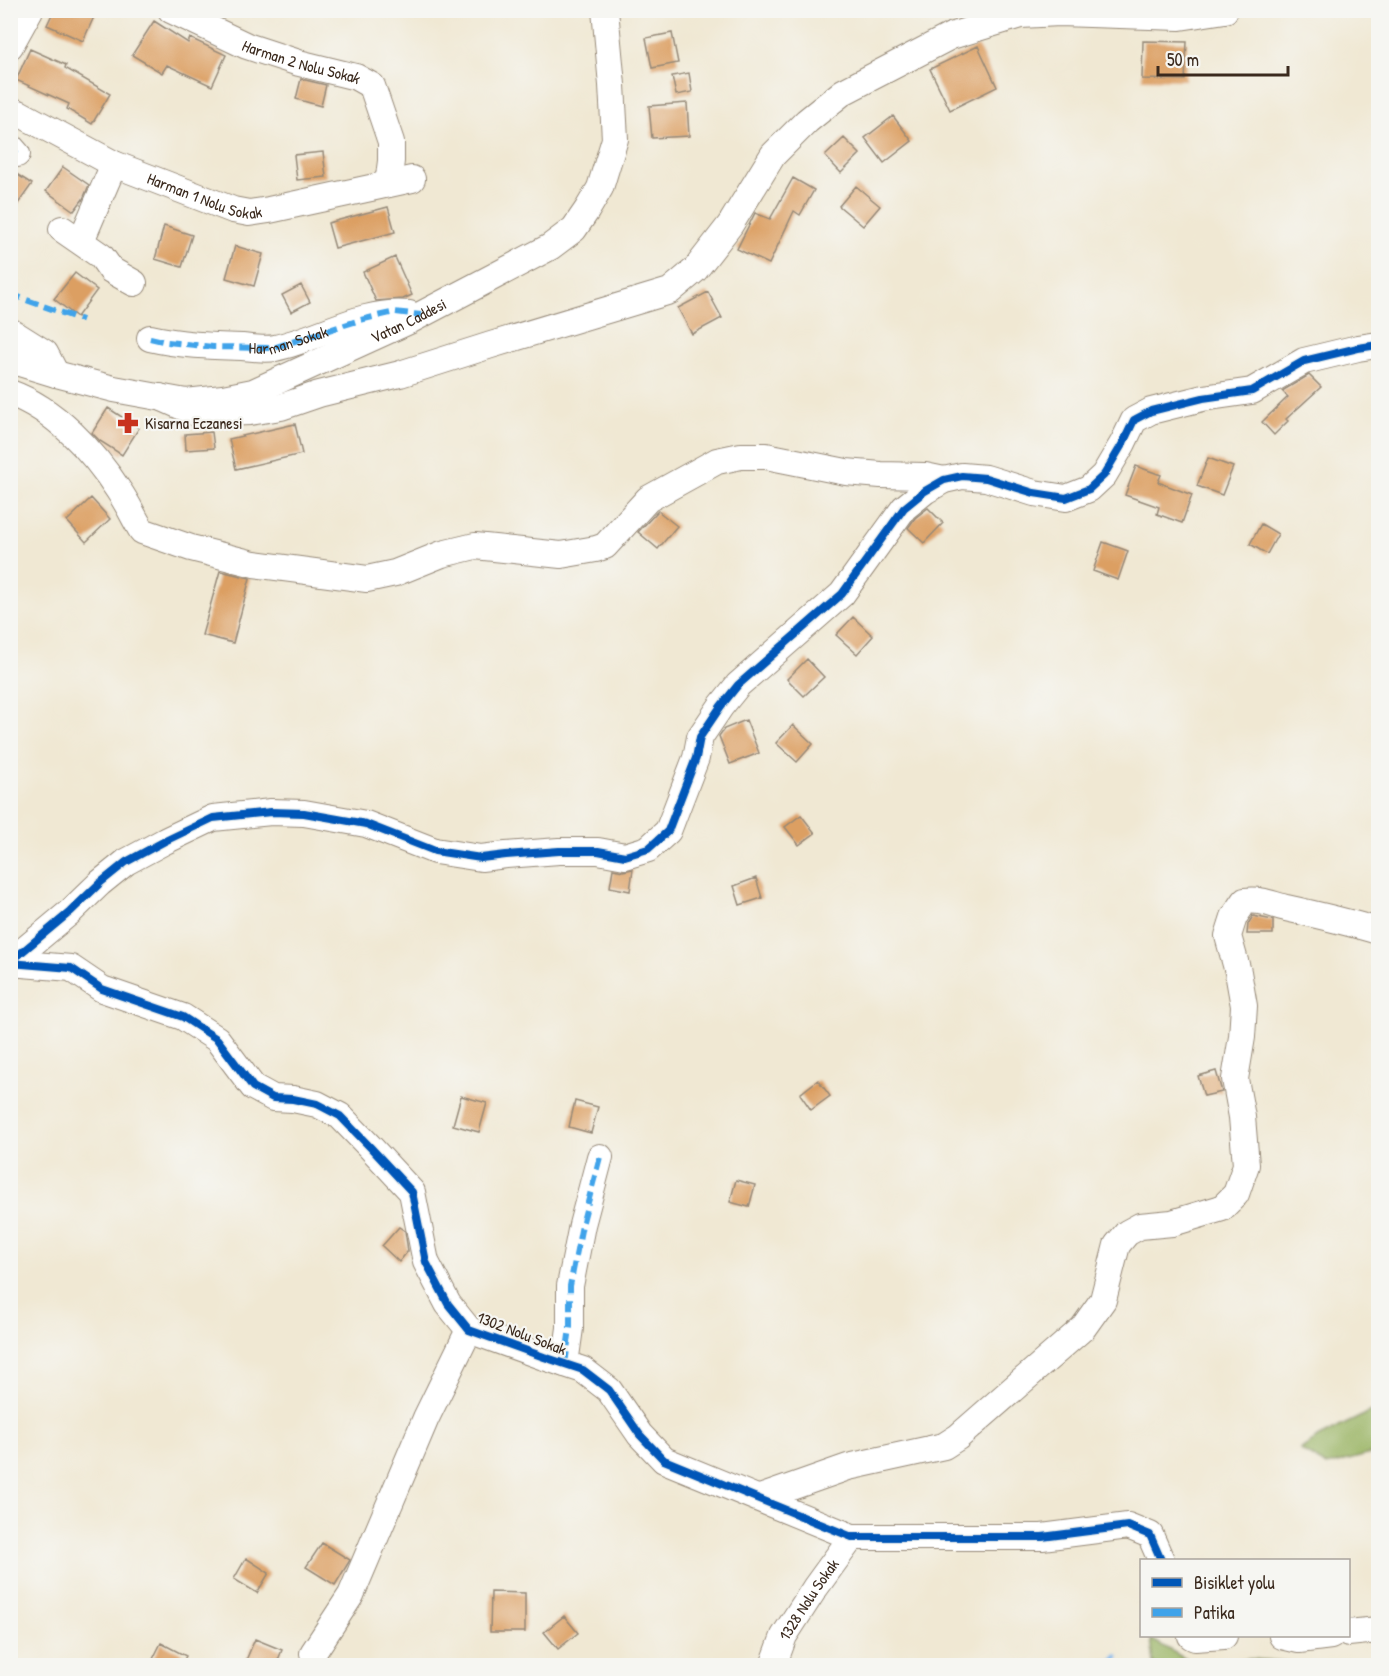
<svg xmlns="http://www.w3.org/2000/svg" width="1389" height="1676" font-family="'Patrick Hand',sans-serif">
	<rect width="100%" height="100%" fill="#f6f6f2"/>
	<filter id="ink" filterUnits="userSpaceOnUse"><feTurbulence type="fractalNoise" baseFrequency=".0167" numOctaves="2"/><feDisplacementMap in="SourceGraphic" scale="12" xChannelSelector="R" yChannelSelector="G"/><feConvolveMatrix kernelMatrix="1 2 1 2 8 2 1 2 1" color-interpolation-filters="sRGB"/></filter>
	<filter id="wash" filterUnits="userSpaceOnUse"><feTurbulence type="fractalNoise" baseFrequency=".008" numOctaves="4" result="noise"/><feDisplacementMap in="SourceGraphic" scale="24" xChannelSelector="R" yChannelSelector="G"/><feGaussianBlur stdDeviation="1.35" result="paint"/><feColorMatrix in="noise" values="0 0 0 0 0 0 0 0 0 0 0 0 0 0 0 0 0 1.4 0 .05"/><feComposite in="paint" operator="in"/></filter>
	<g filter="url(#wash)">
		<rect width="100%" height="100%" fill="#f0e8d3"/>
		<!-- forest -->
		<path fill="#9bb566" stroke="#6b7042" stroke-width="1.5" d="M 1378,1408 L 1378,1452 L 1327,1466 L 1300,1450 L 1319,1437 Z
			M 1151,1639 L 1194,1664 L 1252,1659 L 1296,1663 L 1299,1665 L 1154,1665 Z"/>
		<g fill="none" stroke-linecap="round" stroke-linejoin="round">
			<!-- stream -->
			<path stroke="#7db6ed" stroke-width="5" d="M 1109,1666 L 1117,1657"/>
		</g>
		<g id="blocks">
			<!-- building -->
			<path fill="#dc9f62" d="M 54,10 L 97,10 L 83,41 L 47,25 Z
				M 154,21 L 188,43 L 190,38 L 226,55 L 212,86 L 167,65 L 162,73 L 132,55 Z
				M 672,33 L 678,63 L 652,68 L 646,38 Z
				M 1143,41 L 1187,42 L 1185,80 L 1142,79 Z
				M 978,46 L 997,87 L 950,110 L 930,69 Z
				M 30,49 L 66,65 L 65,68 L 110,94 L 92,124 L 67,109 L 69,104 L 16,80 Z
				M 689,73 L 692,92 L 676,95 L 672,76 Z
				M 301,79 L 326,85 L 321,106 L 296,99 Z
				M 687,103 L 689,136 L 652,138 L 649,106 Z
				M 893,116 L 912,141 L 884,163 L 865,138 Z
				M 844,138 L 860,154 L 841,173 L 825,156 Z
				M 323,152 L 326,177 L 297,180 L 294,155 Z
				M 63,167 L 89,185 L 83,199 L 74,211 L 46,191 Z
				M 10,170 L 32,184 L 10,215 Z
				M 793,178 L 814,190 L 800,215 L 794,211 L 769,264 L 737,249 L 755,213 L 770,219 Z
				M 856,186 L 880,206 L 863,226 L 839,206 Z
				M 388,207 L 395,232 L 335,248 L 328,223 Z
				M 164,226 L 192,235 L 182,267 L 155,259 Z
				M 235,246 L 263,254 L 254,286 L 226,278 Z
				M 395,257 L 412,295 L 403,299 L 376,301 L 363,272 Z
				M 75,273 L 97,290 L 77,317 L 54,299 Z
				M 301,285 L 310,302 L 291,312 L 282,295 Z
				M 708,292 L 722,318 L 692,334 L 678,308 Z
				M 1309,375 L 1321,387 L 1286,419 L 1288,421 L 1274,435 L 1262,422 L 1288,397 L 1282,391 Z
				M 108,408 L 139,428 L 122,455 L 100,441 L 92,433 Z
				M 295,424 L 302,454 L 236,469 L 229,439 Z
				M 212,432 L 214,448 L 186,450 L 185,434 Z
				M 1208,458 L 1233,467 L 1222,495 L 1197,486 Z
				M 1136,466 L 1161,475 L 1158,482 L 1192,495 L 1182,523 L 1157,514 L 1159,507 L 1125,495 Z
				M 91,498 L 110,519 L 86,542 L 67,521 Z
				M 928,508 L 943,523 L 924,543 L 908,528 L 915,518 Z
				M 658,511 L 677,526 L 658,549 L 638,532 Z
				M 1261,524 L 1278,534 L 1267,554 L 1250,544 Z
				M 1103,542 L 1128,551 L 1118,580 L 1093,571 Z
				M 220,571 L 250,578 L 233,643 L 202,635 Z
				M 853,617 L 873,636 L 857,654 L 836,635 Z
				M 807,659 L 824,677 L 804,696 L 787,679 Z
				M 746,720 L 759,753 L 730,764 L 719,736 L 724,729 Z
				M 793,725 L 813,744 L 797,762 L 776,743 Z
				M 801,815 L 815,833 L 799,845 L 785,827 Z
				M 613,869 L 623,871 L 633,869 L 630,891 L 610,887 Z
				M 756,878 L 762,898 L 740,905 L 734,886 Z
				M 1253,916 L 1273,920 L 1273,934 L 1247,934 L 1248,924 Z
				M 1216,1071 L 1222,1092 L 1204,1096 L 1198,1076 Z
				M 818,1080 L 830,1096 L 811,1110 L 800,1094 Z
				M 461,1096 L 487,1103 L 479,1132 L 453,1125 Z
				M 575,1101 L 598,1107 L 591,1133 L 569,1127 Z
				M 736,1180 L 755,1185 L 749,1207 L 730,1202 Z
				M 399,1227 L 405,1231 L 408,1251 L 399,1262 L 382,1246 Z
				M 322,1543 L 350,1560 L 335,1585 L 306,1567 Z
				M 246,1558 L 269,1573 L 257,1593 L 234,1579 Z
				M 491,1592 L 525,1593 L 525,1632 L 490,1632 Z
				M 564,1616 L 578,1633 L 558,1649 L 544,1632 Z
				M 255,1639 L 282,1650 L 276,1665 L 244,1665 Z
				M 161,1643 L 186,1656 L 181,1665 L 150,1665 Z"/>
		</g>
	</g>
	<g filter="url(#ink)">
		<use href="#blocks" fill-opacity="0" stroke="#968978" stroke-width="1.5"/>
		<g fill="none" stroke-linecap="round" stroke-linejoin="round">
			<defs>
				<g id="minor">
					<path id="s1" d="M 171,10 L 247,46 L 299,63 L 356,77 L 372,86 L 391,142 L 391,161 L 388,184"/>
					<path d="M 10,46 L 30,10"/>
					<path id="s2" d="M 10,110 L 19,113 L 114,164 L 233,210 L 249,213 L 269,210 L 412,179"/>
					<path d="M 10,146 L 17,154"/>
					<path d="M 62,229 L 101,256 L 111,270 L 134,283"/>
					<path d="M 81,241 L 114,164"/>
					<path d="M 10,331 L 45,353 L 56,374"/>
					<path d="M 150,338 C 180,345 211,346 242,347 C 253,348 265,350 275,348 C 319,339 363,309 409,314"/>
					<path id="s3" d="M 10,360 L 56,374 L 114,389 L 186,402 L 223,398 L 253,392 L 409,321 L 550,247 L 574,229 L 587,210 L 600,188 L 615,139 L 612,85 L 605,10"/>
					<path d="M 10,393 C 55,409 94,452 119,491 C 128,504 134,518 142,531 L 191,548 L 254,564 L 367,579 L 395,573 L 442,554 L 475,546 L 561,555 L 596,549 L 605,546 L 648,499 L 717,461 L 741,456 L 766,456 L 846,472 L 881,475 L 925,476 L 944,480"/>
					<path d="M 160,397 L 198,414 L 250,412 L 281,407 L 319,394 L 400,374 L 491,345 L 670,291 L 695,270 L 730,225 L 773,155 L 807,121 L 843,92 L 951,36 L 1020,15 L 1060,13 L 1180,17 L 1225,10"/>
					<path d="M 10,962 L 70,912 L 100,883 L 126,862 L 165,841 L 213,818 L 271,812 L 304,813 L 366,824 L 435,851 L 481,858 L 506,855 L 559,851 L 598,851 L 625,856 L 648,849 L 668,831 L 696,758 L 700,737 L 721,706 L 738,685 L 842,594 L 904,508 L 925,491 L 944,480 L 962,476 L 986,478 L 1034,493 L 1066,498 L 1089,489 L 1104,475 L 1123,443 L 1134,420 L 1151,411 L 1203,398 L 1252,391 L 1304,361 L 1358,348 L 1378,345"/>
					<path d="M 10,963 L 71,968 L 102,989 L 183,1017 L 217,1039 L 253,1087 L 273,1098 L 293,1099 L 317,1104 L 340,1116 L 371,1148 L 412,1192 L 426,1262 L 448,1304 L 469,1330 L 544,1357 L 583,1370 L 609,1390 L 640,1435 L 664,1460 L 852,1537 L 1042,1537 L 1128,1526 L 1150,1535 L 1161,1560"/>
					<path d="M 565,1364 L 570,1328 L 570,1286 L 582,1225 L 600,1157"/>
					<path d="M 760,1498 L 848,1467 L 944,1446 L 958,1437 L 1083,1328 L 1103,1300 L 1117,1245 L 1127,1233 L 1140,1226 L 1172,1223 L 1222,1208 L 1236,1194 L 1246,1165 L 1242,1117 L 1235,1079 L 1242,1037 L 1244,1006 L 1238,972 L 1228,936 L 1234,917 L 1245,901 C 1262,899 1270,904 1286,908 C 1318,915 1348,922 1378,931"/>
					<path d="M 1348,1633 L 1378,1630"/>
					<path d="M 1191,1636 L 1195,1638 L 1224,1636"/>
					<path d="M 1282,1636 L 1299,1640 L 1331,1636"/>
					<path d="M 313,1653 L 351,1595 L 426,1418 L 469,1330"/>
					<path id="s4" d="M 773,1666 L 784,1636 L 815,1588 L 852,1537"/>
				</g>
			</defs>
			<!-- minor casing -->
			<use href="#minor" stroke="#968978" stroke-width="28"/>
			<!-- minor -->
			<use href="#minor" stroke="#fff" stroke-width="26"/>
			<!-- quiet -->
			<g stroke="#3fa3ea" stroke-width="6" stroke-dasharray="12 6" stroke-linecap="butt">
				<path d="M 10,146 L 17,154"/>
				<path d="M 10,294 L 82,320"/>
				<path id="s5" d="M 150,338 L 167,342 L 213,347 L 273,348 L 360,320 L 395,312 L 421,315"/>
				<path d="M 565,1364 L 570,1328 L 570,1286 L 582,1225 L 600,1157"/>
			</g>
			<defs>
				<path id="cycleway" d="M 10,962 L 70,912 L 100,883 L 126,862 L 165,841 L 213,818 L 271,812 L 304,813 L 366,824 L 435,851 L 481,858 L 506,855 L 559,851 L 598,851 L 625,856 L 648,849 L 668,831 L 696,758 L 700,737 L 721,706 L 738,685 L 842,594 L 904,508 L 925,491 L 944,480 L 962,476 L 986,478 L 1034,493 L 1066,498 L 1089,489 L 1104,475 L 1123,443 L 1134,420 L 1151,411 L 1203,398 L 1252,391 L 1304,361 L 1358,348 L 1378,345
					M 10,963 L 71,968 L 102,989 L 183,1017 L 217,1039 L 253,1087 L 273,1098 L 293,1099 L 317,1104 L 340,1116 L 371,1148 L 412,1192 L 426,1262 L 448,1304 L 469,1330 L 544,1357 L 583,1370 L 609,1390 L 640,1435 L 664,1460 L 852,1537 L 1042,1537 L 1128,1526 L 1150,1535 L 1161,1560"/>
			</defs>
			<!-- cycleway casing -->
			<use href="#cycleway" stroke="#f6f6f2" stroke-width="11"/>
			<!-- cycleway -->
			<use href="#cycleway" stroke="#0057b8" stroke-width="8"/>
		</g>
	</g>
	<!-- icons -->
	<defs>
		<symbol id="pharmacy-bare" viewBox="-9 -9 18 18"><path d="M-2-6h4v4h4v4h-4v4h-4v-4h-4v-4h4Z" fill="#c8321e" stroke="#f6f6f2" stroke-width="2.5" paint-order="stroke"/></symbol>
	</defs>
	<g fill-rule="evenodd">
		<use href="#pharmacy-bare" x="113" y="408" width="30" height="30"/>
	</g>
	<g text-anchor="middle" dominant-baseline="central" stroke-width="4.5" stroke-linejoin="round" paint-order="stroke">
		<!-- street labels -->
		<g font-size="16" fill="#3b2a1e" stroke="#f6f6f2">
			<text stroke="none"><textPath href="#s1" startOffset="141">Harman 2 Nolu Sokak</textPath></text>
			<text stroke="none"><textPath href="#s2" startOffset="214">Harman 1 Nolu Sokak</textPath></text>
			<text stroke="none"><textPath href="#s3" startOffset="420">Vatan Caddesi</textPath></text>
			<text stroke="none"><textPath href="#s5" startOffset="140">Harman Sokak</textPath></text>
			<text transform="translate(522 1333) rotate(21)">1302 Nolu Sokak</text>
			<text stroke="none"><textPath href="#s4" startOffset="76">1328 Nolu Sokak</textPath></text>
		</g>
		<!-- poi labels -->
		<g font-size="16" fill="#3b2a1e" stroke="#f6f6f2" text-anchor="start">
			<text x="145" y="423">Kisarna Eczanesi</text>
		</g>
	</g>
	<!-- margin -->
	<rect width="1389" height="1676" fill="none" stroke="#f6f6f2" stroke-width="36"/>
	<!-- legend -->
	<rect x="1140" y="1559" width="210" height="78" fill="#f6f6f2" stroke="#aba49d" stroke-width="1.5"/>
	<rect x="1152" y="1578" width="30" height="9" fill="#0057b8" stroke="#aba49d" stroke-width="1.5"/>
	<text x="1194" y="1589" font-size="18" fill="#3b2a1e">Bisiklet yolu</text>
	<rect x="1152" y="1608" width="30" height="9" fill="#3fa3ea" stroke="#aba49d" stroke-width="1.5"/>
	<text x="1194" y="1619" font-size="18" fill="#3b2a1e">Patika</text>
	<!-- scale -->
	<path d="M1158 66v9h130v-9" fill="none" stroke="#3b2a1e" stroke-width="3"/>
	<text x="1167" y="66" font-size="18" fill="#3b2a1e" stroke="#f6f6f2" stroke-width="4.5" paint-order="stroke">50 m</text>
</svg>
